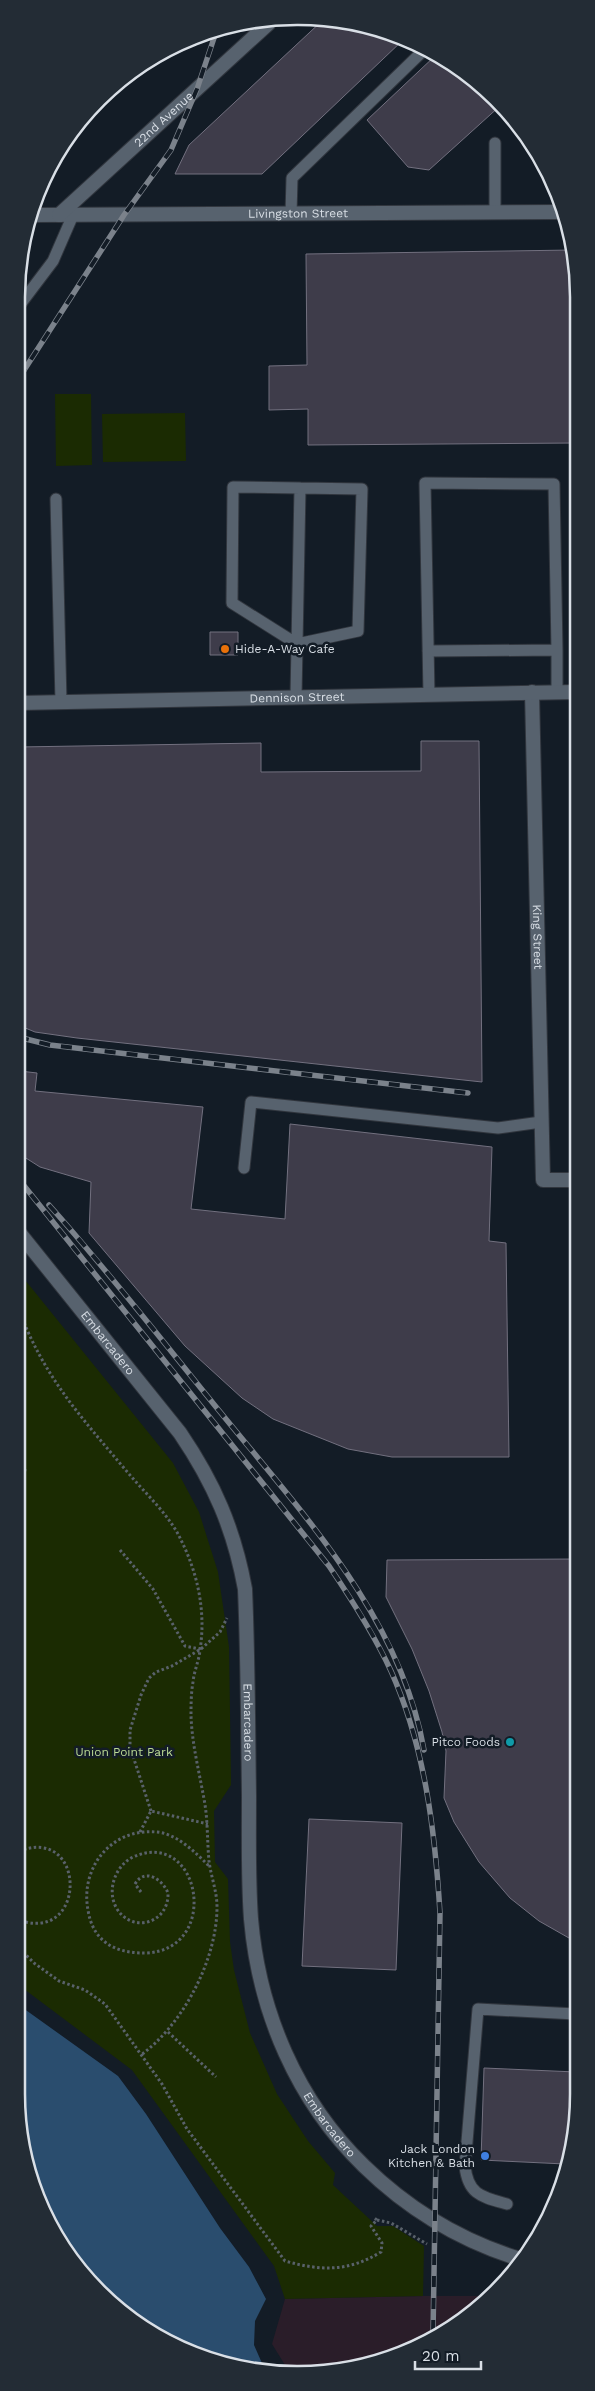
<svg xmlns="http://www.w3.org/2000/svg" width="595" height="2391" font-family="'Work Sans',sans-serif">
	<rect width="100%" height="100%" fill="#131c26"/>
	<!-- industrial -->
	<path fill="#2a1d29" d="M 423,2296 L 487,2296 L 469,2316 L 371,2365 L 287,2373 L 269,2344 L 283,2299 Z"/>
	<!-- green -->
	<path fill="#1b2b02" d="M 55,394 L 91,394 L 92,465 L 56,466 Z
		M 185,413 L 186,461 L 103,462 L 102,414 Z
		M 17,1270 L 173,1463 L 199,1512 L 218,1572 L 229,1647 L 231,1779 L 231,1785 L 214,1811 L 215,1862 L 228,1879 L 230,1942 L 234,1970 L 250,2033 L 277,2094 L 308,2141 L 335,2173 L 333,2185 L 377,2226 L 393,2226 L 424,2246 L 423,2296 L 283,2299 L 16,1985 Z"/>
	<!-- water -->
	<path fill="#2a4d6e" d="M 16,1985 L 130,2071 L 272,2268 L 269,2344 L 287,2373 L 279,2374 L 173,2346 L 86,2279 L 38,2201 L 16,2093 Z"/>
	<!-- pier -->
	<path fill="#131c26" d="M 16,1983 L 132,2070 L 274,2266 L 285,2299 L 272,2344 L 290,2373 L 279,2374 L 265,2370 L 254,2345 L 255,2321 L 266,2299 L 249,2267 L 220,2228 L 146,2114 L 118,2076 L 16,2003 Z"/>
	<!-- building -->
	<path fill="#3e3c4a" stroke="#72707f" d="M 324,19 L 334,19 L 403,40 L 262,174 L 175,174 L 189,145 Z
		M 436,55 L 497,99 L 501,105 L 429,170 L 408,167 L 367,120 Z
		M 573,250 L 576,261 L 576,443 L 308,445 L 308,409 L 269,410 L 269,366 L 307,365 L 306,254 Z
		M 210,632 L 238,632 L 238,655 L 210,655 Z
		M 421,741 L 479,741 L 482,1082 L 77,1038 L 35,1032 L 18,1025 L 18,747 L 261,743 L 261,772 L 421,771 Z
		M 20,1071 L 37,1073 L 35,1091 L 203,1107 L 191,1209 L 285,1219 L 290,1124 L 492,1147 L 489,1241 L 506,1243 L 509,1457 L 392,1457 L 348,1449 L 273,1419 L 242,1398 L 185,1346 L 89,1233 L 91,1182 L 40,1167 L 18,1153 Z
		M 576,1559 L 576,1942 L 539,1921 L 510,1898 L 479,1862 L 454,1822 L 444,1798 L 446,1751 L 442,1732 L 429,1691 L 412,1649 L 386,1597 L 387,1560 Z
		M 309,1819 L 402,1823 L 396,1970 L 302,1966 Z
		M 484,2068 L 576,2072 L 576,2130 L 565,2164 L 481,2160 Z"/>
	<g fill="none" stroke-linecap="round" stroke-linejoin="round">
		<defs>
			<path id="service" d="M 495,143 L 495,212
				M 291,214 L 292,178 L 426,48
				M 19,306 L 53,261 L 73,215
				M 56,499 L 61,702
				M 557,650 L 557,692
				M 428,651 L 557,650 L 554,484 L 425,483 L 429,695
				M 296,697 L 300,488 L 233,487 L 232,603 L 297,644 L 358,631 L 362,489 L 300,488
				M 244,1168 L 251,1102 L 498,1128 L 541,1122
				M 507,2204 C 482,2197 468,2195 465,2166 L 478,2009 L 576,2014"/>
			<g id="minor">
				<path id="s1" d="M 34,215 L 562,212"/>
				<path id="s2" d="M 59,215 L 269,23"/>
				<path id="s3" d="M 532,692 L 543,1180 L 576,1180"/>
			</g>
			<g id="secondary">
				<path id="s4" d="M 18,703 L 576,692"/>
				<path id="s5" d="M 17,1230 L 180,1433 C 214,1483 234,1529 245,1589 C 248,1658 248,1727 249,1796 C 249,1837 248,1878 251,1919 C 259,2012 297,2101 364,2166 C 408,2209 461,2241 520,2259"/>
			</g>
		</defs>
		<!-- service casing -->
		<use href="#service" stroke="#31363e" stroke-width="13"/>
		<!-- minor casing -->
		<use href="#minor" stroke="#31363e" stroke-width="16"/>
		<!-- secondary casing -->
		<use href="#secondary" stroke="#31363e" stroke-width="16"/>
		<!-- path -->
		<path stroke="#59616a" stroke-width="3" stroke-dasharray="2.5 2.5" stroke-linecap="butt" d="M 17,1304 C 42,1376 82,1418 129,1474 C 147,1495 170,1516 181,1540 C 198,1574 206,1612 200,1650 C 199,1661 194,1671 193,1682 C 191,1693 191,1705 191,1716 C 192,1744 199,1771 204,1799 C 208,1819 207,1840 209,1861 C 211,1877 217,1891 217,1907 C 217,1960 183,2024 141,2055
			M 17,1501 L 25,1470 L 17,1448
			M 120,1550 L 153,1589 L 185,1646 L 200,1649
			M 151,1811 L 130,1747 L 130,1730 L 141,1695 L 149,1678 L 156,1672 L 172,1666 L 201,1649 L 220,1632 L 227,1618
			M 140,1832 L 151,1811 L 208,1824
			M 141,1892 L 135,1884 C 145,1867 163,1880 168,1893 C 169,1923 133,1934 117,1909 C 106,1891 115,1866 133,1857 C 201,1827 222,1951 145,1953 C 132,1953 116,1951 105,1942 C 95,1934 90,1923 88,1910 C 80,1868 111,1828 156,1832 C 176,1833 195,1852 209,1866
			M 16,1919 C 88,1948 88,1822 17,1852
			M 16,1945 L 34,1963 L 59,1981 L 85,1990 L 105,2004 L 162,2084 L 187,2129 L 285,2261 C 321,2271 348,2272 381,2252 L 382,2243 L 371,2226 L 377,2220 L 373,2217
			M 168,2032 L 216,2077
			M 377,2220 L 391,2223 L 427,2244"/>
		<!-- service -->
		<use href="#service" stroke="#57626e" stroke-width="11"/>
		<!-- minor -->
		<use href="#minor" stroke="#57626e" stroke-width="14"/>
		<!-- secondary -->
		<use href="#secondary" stroke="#57626e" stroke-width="14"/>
		<defs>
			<path id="rail" d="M 19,378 L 124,215 L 171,150 L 197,89 L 217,29
				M 18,1037 L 50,1045 L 93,1050 L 468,1093
				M 17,1177 L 329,1566 C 352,1600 374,1634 391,1671 C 425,1747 435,1831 440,1913 L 433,2334
				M 49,1205 C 109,1272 164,1343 221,1413 C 302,1513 401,1618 424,1750"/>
		</defs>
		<!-- rail casing -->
		<use href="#rail" stroke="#7b828b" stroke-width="5.5"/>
		<!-- rail -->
		<use href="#rail" stroke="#131c26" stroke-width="4" stroke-dasharray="11" stroke-linecap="butt"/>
	</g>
	<!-- markers -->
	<circle fill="#e8710a" stroke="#131c26" stroke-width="2" cx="225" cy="649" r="5"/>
	<circle fill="#0f9aa8" stroke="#131c26" stroke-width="2" cx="510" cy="1742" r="5"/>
	<circle fill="#3f7fe0" stroke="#131c26" stroke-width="2" cx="485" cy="2156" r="5"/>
	<g text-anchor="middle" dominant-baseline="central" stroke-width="5" stroke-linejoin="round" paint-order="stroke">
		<!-- street labels -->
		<g font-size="12" fill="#d9dfe6" stroke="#131c26">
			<text stroke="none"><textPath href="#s2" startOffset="142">22nd Avenue</textPath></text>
			<text stroke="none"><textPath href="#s1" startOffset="264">Livingston Street</textPath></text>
			<text stroke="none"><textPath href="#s4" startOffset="279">Dennison Street</textPath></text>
			<text stroke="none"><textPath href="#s3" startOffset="245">King Street</textPath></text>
			<text stroke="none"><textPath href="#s5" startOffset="145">Embarcadero</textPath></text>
			<text stroke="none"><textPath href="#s5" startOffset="564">Embarcadero</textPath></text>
			<text stroke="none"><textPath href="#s5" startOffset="984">Embarcadero</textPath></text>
		</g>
		<!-- poi labels -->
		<g font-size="12" fill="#d9dfe6" stroke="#131c26" text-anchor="end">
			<text x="235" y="649" text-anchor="start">Hide-A-Way Cafe</text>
			<text x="500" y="1742">Pitco Foods</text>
			<text x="475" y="2149">Jack London<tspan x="475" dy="14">Kitchen &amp; Bath</tspan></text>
		</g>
		<!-- park labels -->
		<g font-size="12" fill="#bcdb95" stroke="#131c26">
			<text x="124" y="1752">Union Point Park</text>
		</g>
	</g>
	<!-- crop -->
	<path d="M0 0H595V2391H0ZM297 25H298A272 272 0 0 1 570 297V2094A272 272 0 0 1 298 2366H297A272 272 0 0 1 25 2094V297A272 272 0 0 1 297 25Z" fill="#232c35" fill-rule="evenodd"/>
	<path fill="none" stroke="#d9dfe6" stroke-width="2.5" d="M297 25H298A272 272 0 0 1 570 297V2094A272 272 0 0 1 298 2366H297A272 272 0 0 1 25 2094V297A272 272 0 0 1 297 25Z"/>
	<!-- scale -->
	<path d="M415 2361v8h66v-8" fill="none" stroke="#d9dfe6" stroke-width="2.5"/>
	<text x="422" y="2361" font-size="15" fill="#d9dfe6" stroke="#131c26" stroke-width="4" paint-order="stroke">20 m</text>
</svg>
